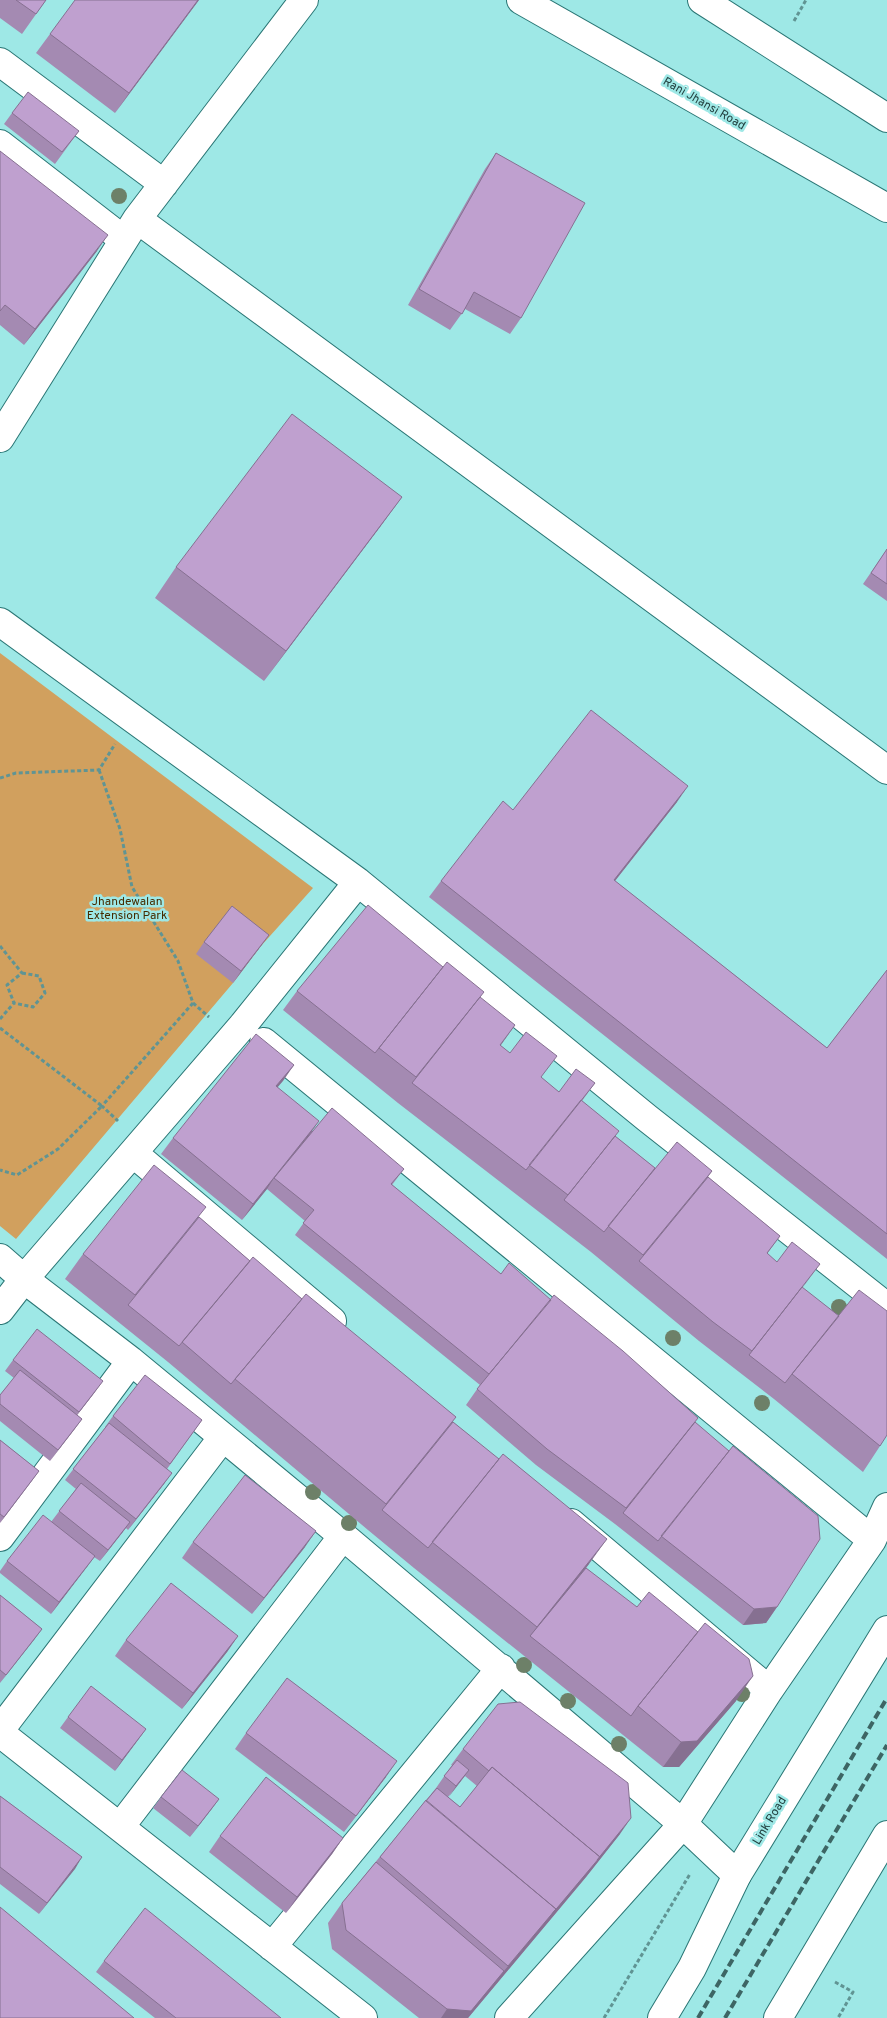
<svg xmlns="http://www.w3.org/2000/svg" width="887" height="2018" font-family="Overpass,sans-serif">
	<rect width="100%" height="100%" fill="#9ee8e6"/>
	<!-- green -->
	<path fill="#d1a05e" d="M 0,653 L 313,888 L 261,946 L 233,983 L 16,1239 L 0,1226 Z"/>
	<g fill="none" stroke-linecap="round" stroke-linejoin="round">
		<defs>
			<path id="minor" d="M 0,62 L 164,184
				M 0,144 L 124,240
				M 137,219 L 887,770
				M 0,438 L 137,219 L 304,0
				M 0,622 L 358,882
				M 264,1042 L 872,1540
				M 133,1153 L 332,1321
				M 0,1258 L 24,1279 L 131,1361 L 343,1536 L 683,1824 L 737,1875
				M 0,1310 L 24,1279 L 243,1025 L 358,882 L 647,1118 L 887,1307
				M 571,1523 L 769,1690
				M 0,1537 L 131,1361
				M 0,1730 L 223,1437
				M 0,1733 L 363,2018
				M 120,1827 L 343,1536
				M 272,1947 L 501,1668
				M 509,2018 L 683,1824 L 769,1690 L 872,1540 L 887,1507"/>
			<path id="major" d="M 521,0 L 887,208
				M 702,0 L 887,118
				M 662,2018 L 692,1968 L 737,1875 L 887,1630
				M 778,2018 L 887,1835"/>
		</defs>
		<!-- minor casing -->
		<use href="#minor" stroke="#2a7675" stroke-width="30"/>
		<!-- major casing -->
		<use href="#major" stroke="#2a7675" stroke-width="30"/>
		<!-- path -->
		<path stroke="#609493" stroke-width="3" stroke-dasharray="4 2.5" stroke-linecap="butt" d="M 794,21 L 806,0
			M 99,770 L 120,829 L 132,887 L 178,961 L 193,1003 L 102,1106 L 118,1121
			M 0,778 L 16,773 L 99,770 L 115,744
			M 0,946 L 22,973
			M 22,973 L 39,976 L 45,993 L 33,1007 L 14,1003 L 7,985 Z
			M 193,1003 L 209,1017
			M 0,1019 L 14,1003
			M 0,1028 L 102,1106 L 58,1149 L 17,1175 L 0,1170
			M 835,1982 L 853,1992 L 838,2018
			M 604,2018 L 690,1874"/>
		<!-- minor -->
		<use href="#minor" stroke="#fff" stroke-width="28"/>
		<!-- major -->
		<use href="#major" stroke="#fff" stroke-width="28"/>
		<!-- rail -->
		<path stroke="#3d6564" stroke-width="4" stroke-dasharray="8 4" stroke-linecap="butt" d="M 698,2018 L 887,1698
			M 725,2018 L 887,1745"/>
	</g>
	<!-- trees -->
	<g fill="#6d8068">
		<circle cx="119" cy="196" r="8"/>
		<circle cx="839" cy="1307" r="8"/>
		<circle cx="673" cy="1338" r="8"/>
		<circle cx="762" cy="1403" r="8"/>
		<circle cx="313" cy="1492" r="8"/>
		<circle cx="349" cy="1523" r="8"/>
		<circle cx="524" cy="1665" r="8"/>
		<circle cx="742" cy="1694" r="8"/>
		<circle cx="568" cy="1701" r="8"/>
		<circle cx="619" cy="1744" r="8"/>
	</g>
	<!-- wall -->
	<path fill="#a48ab2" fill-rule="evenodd" d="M 0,0 L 46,0 L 22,34 L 0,18 Z
		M 199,0 L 115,113 L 36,53 L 50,34 Z
		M 12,113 L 79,131 L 55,164 L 4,124 Z
		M 0,151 L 97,251 L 24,345 L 0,325 Z
		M 496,153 L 521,318 L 510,334 L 465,309 L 450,330 L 408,305 L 485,169 Z
		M 402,497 L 380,527 L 264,681 L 155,598 L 176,567 Z
		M 887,549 L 887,601 L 863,584 Z
		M 677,802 L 615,881 L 827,1048 L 887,970 L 887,1259 L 429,897 L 441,881 L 513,810 Z
		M 269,935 L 233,983 L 196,954 L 204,942 Z
		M 297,991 L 480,997 L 501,1046 L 559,1092 L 595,1083 L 582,1101 L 615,1136 L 655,1168 L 712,1171 L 708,1177 L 780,1236 L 767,1254 L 802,1288 L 880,1446 L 863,1472 L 774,1399 L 699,1341 L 591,1252 L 398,1103 L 283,1010 Z
		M 294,1065 L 277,1087 L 312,1131 L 404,1169 L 392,1185 L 501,1274 L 551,1300 L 694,1423 L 777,1607 L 766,1623 L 743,1625 L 615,1524 L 536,1465 L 466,1405 L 480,1385 L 295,1235 L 305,1221 L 267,1189 L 242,1220 L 161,1154 L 173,1138 Z
		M 199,1217 L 250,1261 L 302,1299 L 453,1422 L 589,1564 L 586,1568 L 736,1701 L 679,1767 L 663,1767 L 414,1568 L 368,1530 L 168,1362 L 65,1279 L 83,1254 Z
		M 13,1360 L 95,1392 L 77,1415 L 82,1419 L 50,1461 L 0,1421 L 0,1395 L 14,1378 L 5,1371 Z
		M 113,1416 L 202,1420 L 167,1469 L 164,1484 L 128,1530 L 126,1528 L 100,1561 L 94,1557 L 51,1614 L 0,1573 L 0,1571 L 7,1561 L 51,1522 L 76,1489 L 65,1480 L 105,1428 L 105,1427 Z
		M 0,1440 L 39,1471 L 0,1523 Z
		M 193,1542 L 305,1547 L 252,1614 L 182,1558 Z
		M 0,1595 L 42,1629 L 0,1683 Z
		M 238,1636 L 227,1652 L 182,1709 L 115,1656 L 126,1640 Z
		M 68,1717 L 146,1729 L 115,1771 L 60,1728 Z
		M 246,1733 L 386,1777 L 344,1832 L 235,1749 Z
		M 463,1749 L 620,1834 L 586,1877 L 468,2018 L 419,2018 L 332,1949 L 328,1923 L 342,1903 L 436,1788 L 452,1765 L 451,1765 ZM 465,1776 L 477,1786 L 460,1807 L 448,1797 Z
		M 0,1796 L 82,1857 L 39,1914 L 0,1884 Z
		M 161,1797 L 219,1799 L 190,1837 L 153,1808 Z
		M 220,1836 L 343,1838 L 332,1854 L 286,1913 L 209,1852 Z
		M 104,1961 L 281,2018 L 155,2018 L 96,1972 Z"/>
	<!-- shaded-wall -->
	<path fill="#867091" d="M 198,0 L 199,0 L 115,113 L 129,93 Z
		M 108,235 L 97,251 L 24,345 L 35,329 Z
		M 402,497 L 380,527 L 264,681 L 286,651 Z
		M 688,786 L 677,802 L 603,896 L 614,880 Z
		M 269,935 L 261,946 L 233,983 L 241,971 Z
		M 515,1025 L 501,1045 L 486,1065 L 500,1045 Z
		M 294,1065 L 283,1081 L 265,1102 L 276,1086 Z
		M 319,1121 L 308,1137 L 274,1178 L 267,1189 L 242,1220 L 253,1204 Z
		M 820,1264 L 806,1283 L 750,1356 Z
		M 103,1381 L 95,1392 L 71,1423 L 79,1412 Z
		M 82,1419 L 74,1430 L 50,1461 L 58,1450 Z
		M 39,1471 L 31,1482 L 0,1523 L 4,1517 Z
		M 172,1473 L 164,1484 L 128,1530 L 136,1519 Z
		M 130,1522 L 122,1533 L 100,1561 L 108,1550 Z
		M 316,1531 L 305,1547 L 252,1614 L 264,1598 Z
		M 607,1539 L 589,1564 L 531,1637 L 530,1636 L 537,1627 Z
		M 95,1556 L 87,1567 L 51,1614 L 59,1602 Z
		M 777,1607 L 766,1623 L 743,1625 L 754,1609 Z
		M 42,1629 L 34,1640 L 0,1683 L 6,1675 Z
		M 238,1636 L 227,1652 L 182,1709 L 193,1693 Z
		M 753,1676 L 736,1701 L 679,1767 L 663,1767 L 681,1742 Z
		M 146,1729 L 138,1740 L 115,1771 L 122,1760 Z
		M 397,1761 L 386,1777 L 344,1832 L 356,1816 Z
		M 469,1770 L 461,1781 L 448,1798 L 456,1786 Z
		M 219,1799 L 211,1810 L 190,1837 L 198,1826 Z
		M 631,1818 L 620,1834 L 586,1877 L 468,2018 L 441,2018 L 447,2009 L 504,1971 Z
		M 343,1838 L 332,1854 L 286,1913 L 297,1897 Z
		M 82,1857 L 75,1869 L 39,1914 L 47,1903 Z"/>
	<!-- building -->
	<path fill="#bfa0cf" stroke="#867091" d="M 16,0 L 46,0 L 36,14 Z
		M 75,0 L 198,0 L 129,93 L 50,34 Z
		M 28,92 L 79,131 L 62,152 L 12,113 Z
		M 0,151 L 108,235 L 35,329 L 5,305 L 0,311 Z
		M 496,153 L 585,203 L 521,318 L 474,292 L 462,314 L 419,289 Z
		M 292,414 L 402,497 L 286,651 L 176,567 Z
		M 887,549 L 887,584 L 871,573 Z
		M 591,710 L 688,786 L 614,880 L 827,1048 L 887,970 L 887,1234 L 441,881 L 503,801 L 513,810 Z
		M 368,905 L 443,967 L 375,1053 L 297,991 Z
		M 232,906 L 269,935 L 241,971 L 204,942 Z
		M 447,962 L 484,992 L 416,1077 L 379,1048 Z
		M 480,997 L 515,1025 L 500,1045 L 510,1053 L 526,1032 L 557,1056 L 541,1077 L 559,1092 L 576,1069 L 595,1083 L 526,1170 L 412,1083 Z
		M 256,1034 L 294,1065 L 276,1086 L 319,1121 L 253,1204 L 173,1138 Z
		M 581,1100 L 619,1131 L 568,1195 L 529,1165 Z
		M 332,1108 L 404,1169 L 391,1184 L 501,1274 L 509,1263 L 551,1300 L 489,1374 L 303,1223 L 314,1210 L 274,1178 Z
		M 615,1136 L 655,1168 L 604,1232 L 564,1200 Z
		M 677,1142 L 712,1171 L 643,1255 L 608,1226 Z
		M 154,1165 L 206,1207 L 135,1295 L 83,1254 Z
		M 708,1177 L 780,1236 L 767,1253 L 777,1262 L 792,1242 L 820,1264 L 752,1351 L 713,1322 L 639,1261 Z
		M 199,1217 L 250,1261 L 179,1346 L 128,1305 Z
		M 253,1257 L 302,1299 L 231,1384 L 182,1342 Z
		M 802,1287 L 839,1316 L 792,1374 L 785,1383 L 749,1355 Z
		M 859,1290 L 887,1311 L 887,1435 L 880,1446 L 792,1374 Z
		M 306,1294 L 456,1417 L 386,1504 L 235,1379 Z
		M 554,1295 L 623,1351 L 698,1418 L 626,1508 L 547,1449 L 477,1389 Z
		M 37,1329 L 103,1381 L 79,1412 L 13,1360 Z
		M 20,1370 L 82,1419 L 58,1450 L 0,1404 L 0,1395 Z
		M 145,1375 L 202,1420 L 170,1464 L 113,1416 Z
		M 453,1422 L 499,1459 L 428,1548 L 382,1510 Z
		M 695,1422 L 729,1451 L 658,1541 L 623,1513 Z
		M 109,1423 L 172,1473 L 136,1519 L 73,1469 Z
		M 0,1440 L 39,1471 L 4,1517 L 0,1514 Z
		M 733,1446 L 818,1516 L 820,1539 L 777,1607 L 754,1609 L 661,1536 Z
		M 503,1454 L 607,1539 L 537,1627 L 432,1542 Z
		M 245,1475 L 316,1531 L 264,1598 L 193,1542 Z
		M 81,1483 L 130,1522 L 108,1550 L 59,1511 Z
		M 43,1515 L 95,1556 L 59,1602 L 7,1561 Z
		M 586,1568 L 637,1607 L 649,1592 L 698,1632 L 638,1706 L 631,1716 L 530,1636 Z
		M 171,1583 L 238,1636 L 193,1693 L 126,1640 Z
		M 0,1595 L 42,1629 L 6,1675 L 0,1670 Z
		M 705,1623 L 749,1659 L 753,1676 L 697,1741 L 681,1742 L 638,1706 Z
		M 287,1678 L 397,1761 L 356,1816 L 246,1733 Z
		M 91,1686 L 146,1729 L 122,1760 L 68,1717 Z
		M 520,1702 L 628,1783 L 631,1818 L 597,1860 L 600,1857 L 492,1767 L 489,1771 L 463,1749 L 498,1704 Z
		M 457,1760 L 469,1770 L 456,1786 L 444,1776 Z
		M 492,1767 L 600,1857 L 552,1914 L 556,1909 L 426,1801 L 437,1788 L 460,1807 Z
		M 182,1770 L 219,1799 L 198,1826 L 161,1797 Z
		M 266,1777 L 343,1838 L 297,1897 L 220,1836 Z
		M 0,1796 L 82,1857 L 47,1903 L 0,1867 Z
		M 426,1800 L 556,1909 L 508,1966 L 380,1857 Z
		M 376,1862 L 504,1971 L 471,2011 L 447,2009 L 346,1930 L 342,1903 Z
		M 0,1907 L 134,2018 L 0,2018 Z
		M 145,1908 L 255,1997 L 281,2018 L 176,2018 L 104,1961 Z"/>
	<g text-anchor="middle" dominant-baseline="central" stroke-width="5" stroke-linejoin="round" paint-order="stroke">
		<!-- street labels -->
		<g font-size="12" fill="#244342" stroke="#9ee8e6">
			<text transform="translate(704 104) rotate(30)">Rani Jhansi Road</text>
			<text transform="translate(770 1821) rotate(-59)">Link Road</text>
		</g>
		<!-- park labels -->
		<g font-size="12" fill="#452b00" stroke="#9ee8e6">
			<text x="127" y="902">Jhandewalan<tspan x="127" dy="14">Extension Park</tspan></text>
		</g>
	</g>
</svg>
